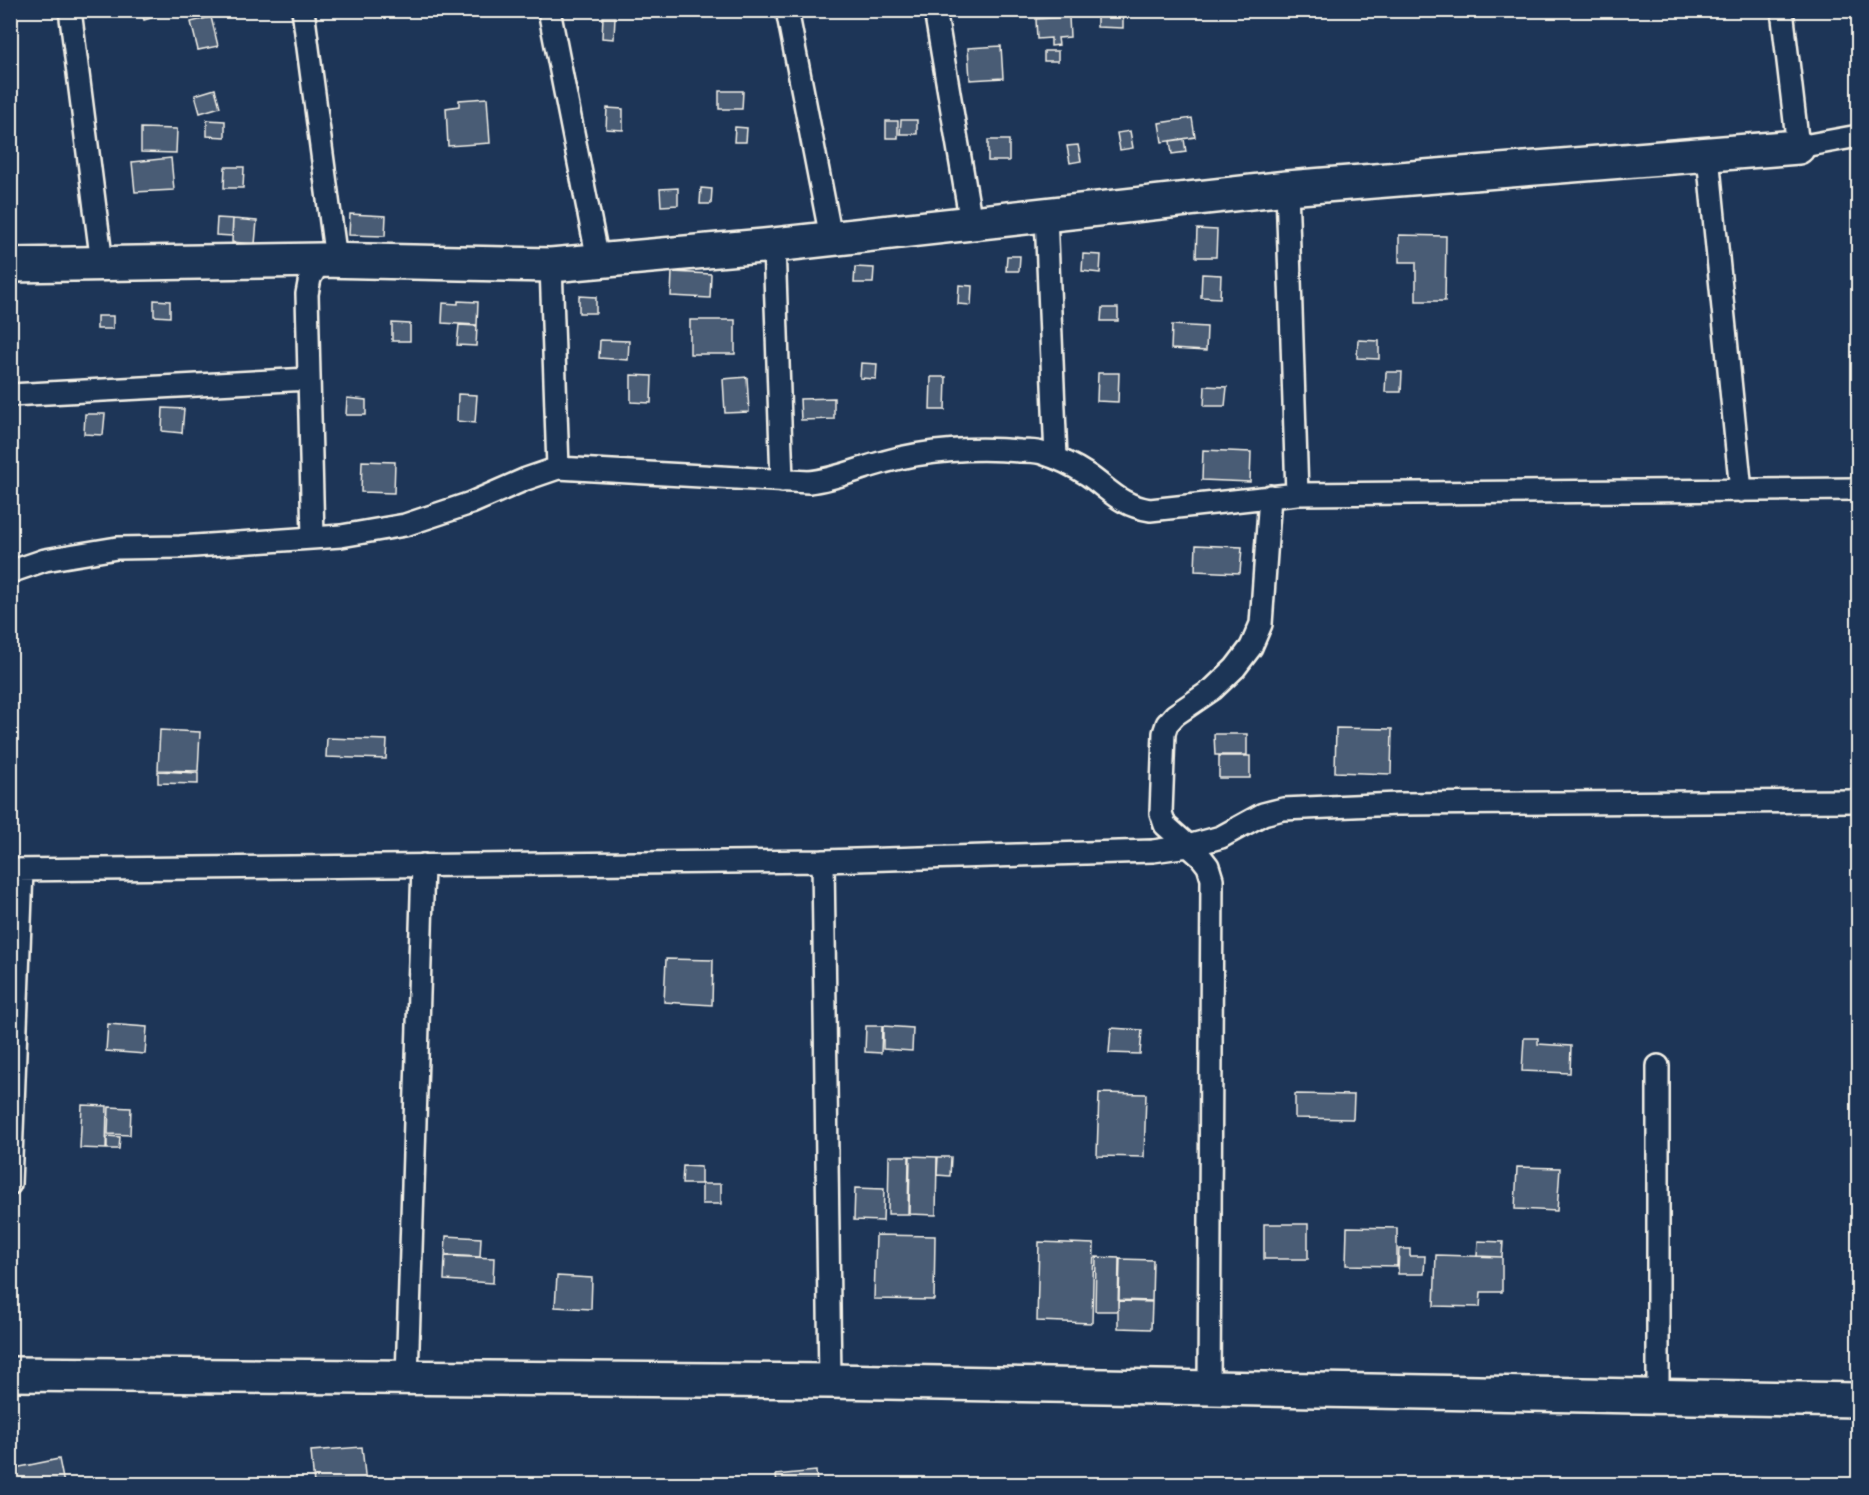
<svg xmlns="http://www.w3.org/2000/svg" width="1869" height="1495" font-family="Kalam,sans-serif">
	<rect width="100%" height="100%" fill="#1d3557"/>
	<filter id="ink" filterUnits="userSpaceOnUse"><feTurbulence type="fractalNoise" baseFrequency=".0167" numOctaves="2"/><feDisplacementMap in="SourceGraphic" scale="12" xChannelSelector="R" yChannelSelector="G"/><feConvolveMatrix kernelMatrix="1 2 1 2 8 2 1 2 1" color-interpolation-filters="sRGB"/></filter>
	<g filter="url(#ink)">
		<!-- building -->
		<path fill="#485b74" stroke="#f4f1e8" stroke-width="1.5" d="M 141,10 L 167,10 L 168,13 L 144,20 Z
			M 1097,10 L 1123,10 L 1123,28 L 1097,27 Z
			M 211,17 L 218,46 L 198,50 L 191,22 Z
			M 603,17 L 615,17 L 614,39 L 602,38 Z
			M 1069,17 L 1070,37 L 1058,38 L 1059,45 L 1051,46 L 1051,38 L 1037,39 L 1036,19 Z
			M 1001,46 L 1003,78 L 970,80 L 968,48 Z
			M 1044,51 L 1058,51 L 1058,61 L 1044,61 Z
			M 215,89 L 220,107 L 200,113 L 195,95 Z
			M 719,91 L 743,91 L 742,109 L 719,109 Z
			M 487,98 L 490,143 L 448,146 L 446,108 L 459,106 L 459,100 Z
			M 607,108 L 623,109 L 623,130 L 606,129 Z
			M 1192,118 L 1195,137 L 1162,142 L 1159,123 Z
			M 207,120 L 225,121 L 225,137 L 207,136 Z
			M 901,120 L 917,120 L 917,134 L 900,134 Z
			M 886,121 L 898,121 L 898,138 L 886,138 Z
			M 735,127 L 747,128 L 746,142 L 734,142 Z
			M 141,128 L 177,129 L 176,153 L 141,152 Z
			M 1130,131 L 1133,148 L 1120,150 L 1117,133 Z
			M 1184,139 L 1186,152 L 1172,154 L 1170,141 Z
			M 988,140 L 1009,140 L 1009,161 L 988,161 Z
			M 1078,145 L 1081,161 L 1070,163 L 1067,146 Z
			M 171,158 L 174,190 L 135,192 L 132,162 Z
			M 225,167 L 244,167 L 243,188 L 224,188 Z
			M 678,188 L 678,205 L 661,206 L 660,189 Z
			M 701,188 L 712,189 L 711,204 L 700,204 Z
			M 350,214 L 386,216 L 385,236 L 349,235 Z
			M 217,218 L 233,219 L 232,236 L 216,235 Z
			M 233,219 L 257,221 L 255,244 L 232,242 Z
			M 1197,229 L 1217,230 L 1216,257 L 1196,257 Z
			M 1399,235 L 1446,236 L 1445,301 L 1416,301 L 1416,262 L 1399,262 Z
			M 1083,254 L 1101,255 L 1100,273 L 1082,271 Z
			M 1007,256 L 1020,256 L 1019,271 L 1006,271 Z
			M 855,267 L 874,268 L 873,283 L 854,283 Z
			M 672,272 L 711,274 L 710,298 L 671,296 Z
			M 1202,274 L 1221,275 L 1220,298 L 1201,297 Z
			M 959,285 L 972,286 L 971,305 L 958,304 Z
			M 579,296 L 596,297 L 596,313 L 579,313 Z
			M 154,300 L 170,301 L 170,317 L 154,316 Z
			M 458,301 L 478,302 L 477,325 L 442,323 L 443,303 L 458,304 Z
			M 1102,308 L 1118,308 L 1118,321 L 1101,321 Z
			M 97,316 L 113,316 L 113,329 L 97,329 Z
			M 690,320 L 735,320 L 735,354 L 690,354 Z
			M 392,323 L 410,324 L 410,341 L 392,341 Z
			M 459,325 L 477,326 L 476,346 L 457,345 Z
			M 1172,325 L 1207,327 L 1206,351 L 1171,349 Z
			M 600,340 L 629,341 L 628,360 L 599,358 Z
			M 1358,340 L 1379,341 L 1379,359 L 1357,358 Z
			M 861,363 L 877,364 L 876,379 L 860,378 Z
			M 1386,372 L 1402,372 L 1401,392 L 1385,392 Z
			M 1098,373 L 1119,373 L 1118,402 L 1097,401 Z
			M 631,375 L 652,376 L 651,403 L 631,402 Z
			M 747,377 L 749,412 L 725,413 L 723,379 Z
			M 931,377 L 946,377 L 945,410 L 930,410 Z
			M 1205,386 L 1227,387 L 1225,406 L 1204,406 Z
			M 458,394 L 477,395 L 475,423 L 457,421 Z
			M 347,398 L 366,400 L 366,415 L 346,415 Z
			M 834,398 L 834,419 L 801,420 L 800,399 Z
			M 163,408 L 184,409 L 182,433 L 162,431 Z
			M 85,414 L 105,414 L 103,435 L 84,434 Z
			M 1203,450 L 1251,452 L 1250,482 L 1202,480 Z
			M 362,461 L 395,462 L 394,493 L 361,492 Z
			M 1196,545 L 1242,547 L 1240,573 L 1195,571 Z
			M 1336,728 L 1392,729 L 1391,774 L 1335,772 Z
			M 160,730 L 200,732 L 198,771 L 158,770 Z
			M 1214,734 L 1247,734 L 1247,755 L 1215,755 Z
			M 327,738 L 387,740 L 386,759 L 326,757 Z
			M 1219,756 L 1250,756 L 1250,778 L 1219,778 Z
			M 158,771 L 198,773 L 198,784 L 158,783 Z
			M 666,959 L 713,960 L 712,1005 L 664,1002 Z
			M 108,1024 L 147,1027 L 145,1054 L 106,1051 Z
			M 866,1026 L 882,1026 L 881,1053 L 865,1052 Z
			M 883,1026 L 913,1028 L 912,1051 L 883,1049 Z
			M 1111,1028 L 1142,1030 L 1140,1054 L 1109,1053 Z
			M 1524,1038 L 1538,1038 L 1538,1044 L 1571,1046 L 1570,1073 L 1522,1071 Z
			M 1099,1093 L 1146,1094 L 1144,1157 L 1097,1156 Z
			M 1295,1094 L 1354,1095 L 1353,1119 L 1295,1118 Z
			M 82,1105 L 107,1106 L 106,1149 L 80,1148 Z
			M 109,1107 L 131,1108 L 130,1135 L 108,1134 Z
			M 107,1136 L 120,1137 L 119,1149 L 107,1149 Z
			M 889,1156 L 909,1156 L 908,1214 L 888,1214 Z
			M 910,1156 L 937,1157 L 936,1215 L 909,1214 Z
			M 938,1157 L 951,1157 L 950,1176 L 937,1175 Z
			M 683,1166 L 701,1167 L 701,1184 L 682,1184 Z
			M 1517,1167 L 1560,1168 L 1557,1211 L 1515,1209 Z
			M 702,1184 L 721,1184 L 721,1204 L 702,1204 Z
			M 855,1188 L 884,1189 L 883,1221 L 854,1220 Z
			M 1264,1224 L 1308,1224 L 1308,1259 L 1264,1259 Z
			M 1347,1227 L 1397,1228 L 1397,1266 L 1346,1265 Z
			M 876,1235 L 935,1236 L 934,1300 L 874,1299 Z
			M 446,1236 L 481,1238 L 480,1257 L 445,1255 Z
			M 1478,1241 L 1503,1242 L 1502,1257 L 1477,1256 Z
			M 1039,1242 L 1094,1244 L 1092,1323 L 1037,1321 Z
			M 1399,1249 L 1410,1249 L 1410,1256 L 1425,1256 L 1424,1274 L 1398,1274 Z
			M 1436,1255 L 1502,1257 L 1502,1292 L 1481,1292 L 1480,1307 L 1434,1306 Z
			M 445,1256 L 494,1258 L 493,1283 L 444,1280 Z
			M 1096,1257 L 1119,1258 L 1118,1311 L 1095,1311 Z
			M 1120,1259 L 1153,1260 L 1152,1301 L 1119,1300 Z
			M 557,1276 L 592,1278 L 591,1309 L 555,1307 Z
			M 1118,1301 L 1152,1302 L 1151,1329 L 1118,1328 Z
			M 362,1447 L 366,1484 L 314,1484 L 311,1451 Z
			M 59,1459 L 64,1484 L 12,1484 L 10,1469 Z
			M 816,1471 L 817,1484 L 777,1484 L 776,1475 Z
			M 689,1477 L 690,1484 L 650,1484 L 649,1482 Z"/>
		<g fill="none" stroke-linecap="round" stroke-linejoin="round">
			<defs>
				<path id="lane" d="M 70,10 L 102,264
					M 303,10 L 336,260
					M 549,10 L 598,260
					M 787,10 L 831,238
					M 935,10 L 971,223
					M 1782,10 L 1798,147 L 1858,136
					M 1708,156 L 1741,491
					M 1287,188 L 1297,494
					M 1046,215 L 1056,458
					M 774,245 L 782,481
					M 551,265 L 558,468
					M 10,395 L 309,379
					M 313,538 L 307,294 L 310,278 L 321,260
					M 10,572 L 45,560 L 117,548 L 180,547 L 341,536 L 405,525 L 471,503 L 526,479 L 558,468 L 809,482 C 837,479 857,469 884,462 C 926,450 976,447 1020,451 C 1027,451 1035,451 1042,453 C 1058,458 1074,466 1088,475 C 1111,491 1120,505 1150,510 L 1297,494 L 1858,489
					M 823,861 L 830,1381
					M 10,870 L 823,861 L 1153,851 L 1188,846 L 1221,837 L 1263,814 L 1283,809 L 1398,804 L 1858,801
					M 1658,1066 L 1658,1397
					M 10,1184 L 22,870
					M 407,1378 L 423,865
					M 1209,1389 L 1212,879 L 1208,866 L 1201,857 L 1165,825 L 1161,813 L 1164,733 L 1167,724 L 1175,715 L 1213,689 L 1235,668 L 1251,647 L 1261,624 L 1270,496"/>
				<path id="street" d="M 10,265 L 321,260 L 551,265 L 774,245 L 1287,188 L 1798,147
					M 10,1374 L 830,1381 L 1858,1400"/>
			</defs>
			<!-- lane casing -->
			<use href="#lane" stroke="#f4f1e8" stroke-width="26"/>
			<!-- street casing -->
			<use href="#street" stroke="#f4f1e8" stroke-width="38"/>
			<!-- lane -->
			<use href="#lane" stroke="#1d3557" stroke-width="21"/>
			<!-- street -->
			<use href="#street" stroke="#1d3557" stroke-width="33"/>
		</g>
	</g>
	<!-- margin -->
	<rect width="1869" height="1495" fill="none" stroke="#1d3557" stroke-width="36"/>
	<rect x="18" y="18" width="1833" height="1459" fill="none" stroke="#f4f1e8" stroke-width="2" filter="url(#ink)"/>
</svg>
